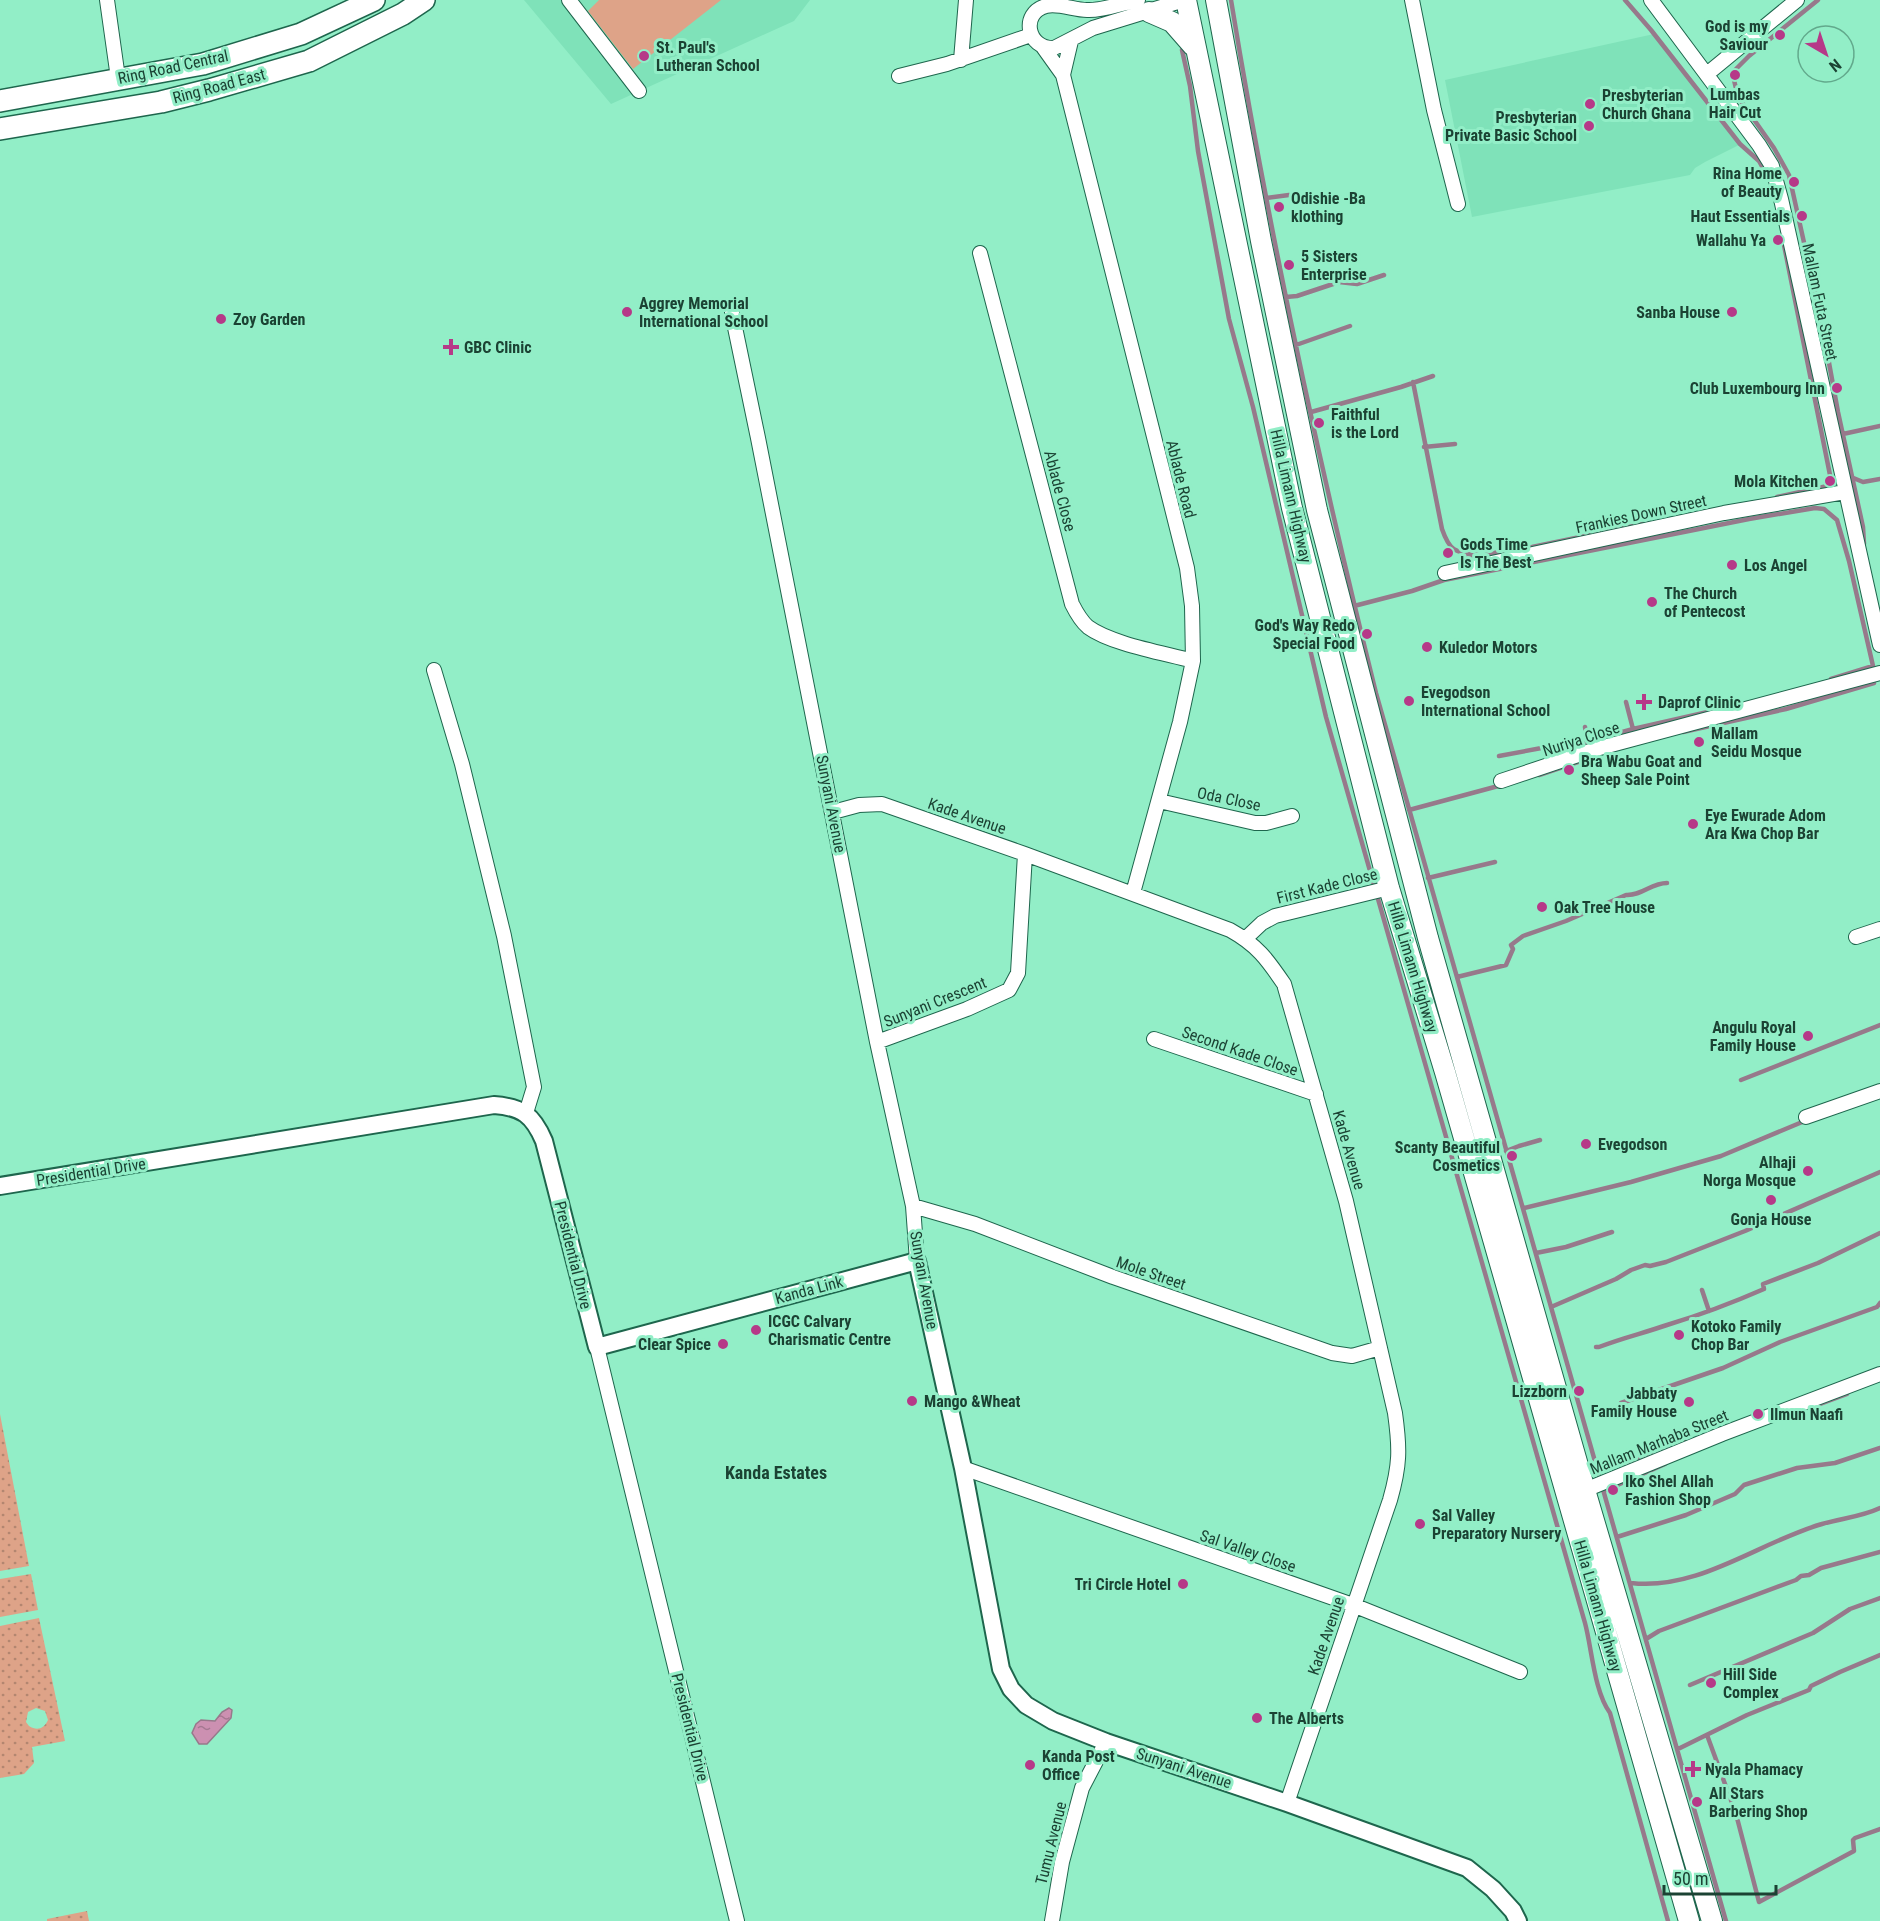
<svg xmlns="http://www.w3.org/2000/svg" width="1880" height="1921" font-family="'Roboto Condensed',sans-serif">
	<defs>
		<pattern id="grass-dots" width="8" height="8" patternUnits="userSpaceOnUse" patternTransform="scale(1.5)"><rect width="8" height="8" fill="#dea388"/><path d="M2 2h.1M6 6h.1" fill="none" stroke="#b38670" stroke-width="1.8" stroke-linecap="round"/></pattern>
		<pattern id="water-ripples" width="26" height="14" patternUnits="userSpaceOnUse" patternTransform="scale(1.5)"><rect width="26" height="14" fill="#cc90b1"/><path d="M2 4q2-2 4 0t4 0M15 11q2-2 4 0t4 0" fill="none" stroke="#a57791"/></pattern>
	</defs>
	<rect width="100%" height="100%" fill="#92eec7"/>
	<!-- built -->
	<path fill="#7fe2b9" d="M 524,0 L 810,0 L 794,21 L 611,104 Z
		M 1654,34 L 1739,145 L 1705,162 L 1695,168 L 1690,175 L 1472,217 L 1445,80 Z"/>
	<!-- grass -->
	<path fill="url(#grass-dots)" fill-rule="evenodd" d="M 0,1414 L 29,1566 L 0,1571 Z
		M 31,1574 L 38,1610 L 0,1617 L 0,1579 Z
		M 39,1618 L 65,1741 L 32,1747 L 34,1763 L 24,1774 L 0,1778 L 0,1626 ZM 36,1708 L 45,1711 L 48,1720 C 44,1729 37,1731 29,1726 L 26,1722 L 28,1712 Z
		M 87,1911 L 89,1921 L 47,1921 L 47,1919 Z"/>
	<!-- garden -->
	<path fill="#dea388" d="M 599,0 L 721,0 L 633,69 L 588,11 Z"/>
	<!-- water -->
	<path fill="url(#water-ripples)" stroke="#97798b" stroke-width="1.5" d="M 229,1708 L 232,1710 L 231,1718 L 207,1744 L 199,1744 L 192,1733 L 196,1724 L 201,1720 L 215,1721 L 222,1712 Z"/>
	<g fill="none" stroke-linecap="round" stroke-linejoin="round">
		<!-- stream -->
		<path stroke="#97798b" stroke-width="4.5" d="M 1231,0 C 1269,233 1319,464 1376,693 L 1726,1921
			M 1625,0 L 1651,30 L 1740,144 L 1759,161 L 1769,179
			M 1818,0 L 1749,56 L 1736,69 L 1734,80 L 1738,97 L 1774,148 L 1789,175 L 1821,319 L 1838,412 L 1863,527 L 1864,544
			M 1182,50 L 1190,86 L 1198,151 L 1229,319 L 1253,407 L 1326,717 L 1585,1623 C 1592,1649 1594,1691 1610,1713 L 1668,1921
			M 1266,198 L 1289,195
			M 1286,297 L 1297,296 L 1339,282 L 1357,284 L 1384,275
			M 1296,345 L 1350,326
			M 1413,382 L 1442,529 C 1450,552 1455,552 1478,555
			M 1311,412 L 1401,387 L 1433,376
			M 1843,434 L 1880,426
			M 1424,447 L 1455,444
			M 1851,477 L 1863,482 L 1880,479
			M 1777,497 L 1832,485 L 1783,240
			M 1457,567 L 1465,559 L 1481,555 L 1532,547 L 1648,523
			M 1354,606 L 1412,591 L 1444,580 L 1749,519 L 1815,508 L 1824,509 L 1837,520 L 1849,561 L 1873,666 L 1831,679
			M 1626,702 L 1633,729
			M 1585,727 L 1588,743
			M 1683,732 L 1786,709 L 1874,683
			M 1499,756 L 1547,747 L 1562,749 L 1633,729 L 1721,709
			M 1539,775 L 1596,756
			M 1409,810 L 1502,785
			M 1428,878 L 1495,862
			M 1457,977 L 1506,965 L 1513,949 L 1511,945 L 1523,936 L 1566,921 L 1626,895 C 1642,896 1651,883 1667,883
			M 1741,1080 L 1880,1025
			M 1506,1151 L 1519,1146 L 1540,1140
			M 1524,1208 L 1631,1182 L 1721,1156 L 1807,1120
			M 1536,1253 L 1566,1247 L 1612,1232
			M 1702,1290 L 1709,1311
			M 1551,1307 L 1616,1279 L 1631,1270 L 1645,1265 L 1650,1266 L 1666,1262 L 1745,1231 L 1880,1172
			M 1596,1347 L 1599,1347 C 1622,1338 1644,1333 1667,1325 C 1700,1315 1732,1303 1764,1289 L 1763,1284 L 1818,1263 L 1880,1233
			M 1621,1403 L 1723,1368 L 1780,1342 L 1877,1307 L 1880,1303
			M 1812,1407 L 1847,1394
			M 1623,1465 L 1688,1441
			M 1604,1491 L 1665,1464
			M 1617,1537 L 1686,1515 L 1735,1494 L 1744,1485 L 1797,1468 L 1835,1463 L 1880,1448
			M 1631,1583 C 1699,1591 1759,1542 1822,1524 C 1842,1518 1861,1517 1880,1508
			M 1646,1639 L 1659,1631 L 1796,1580 L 1801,1576 L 1809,1575 L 1821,1568 L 1880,1552
			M 1690,1685 L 1813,1633 L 1850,1609 L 1880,1598
			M 1707,1735 L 1736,1814 L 1759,1902 L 1854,1851 L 1853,1840 L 1855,1838 L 1880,1829
			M 1678,1749 L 1747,1715 L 1809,1690 L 1811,1686 L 1840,1672 L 1880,1655"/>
		<defs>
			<path id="minor" d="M 107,0 L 118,78
				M 569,0 L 639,91
				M 1138,0 C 1122,3 1103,11 1087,10 C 1074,10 1059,3 1046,6 C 1020,13 1027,49 1054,48 L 1093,28 L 1184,0
				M 1412,0 L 1434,110 L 1458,204
				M 1651,0 L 1759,145 L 1772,166 L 1781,199 L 1880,645
				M 1043,47 L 1063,75 L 1187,568 L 1192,606 L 1193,661 L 1180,722 L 1133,893
				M 961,60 L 966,0
				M 1707,74 L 1797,0
				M 1063,75 L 1071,41
				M 899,76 L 947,64 L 1031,35
				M 980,253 L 1072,604 C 1076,612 1081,621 1088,627 C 1111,644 1164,653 1193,661
				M 732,313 L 758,438 L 877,1042 L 913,1206 L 917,1261
				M 1445,573 L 1724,513 L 1845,492
				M 434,670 L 462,764 L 504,936 L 534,1087 L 526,1113
				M 1501,781 L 1596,749 L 1880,673
				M 1159,801 L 1255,823 L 1266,823 L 1292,816
				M 833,812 L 859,805 L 882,804 L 1025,854 L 1230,930 C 1257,945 1267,959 1284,984 L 1346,1201 L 1395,1413 C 1400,1449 1400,1465 1390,1500 L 1287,1803
				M 1856,937 L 1880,929
				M 1245,939 L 1262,923 L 1275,916 L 1389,888
				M 1154,1039 L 1316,1094
				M 877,1042 L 967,1009 L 1009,990 L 1018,973 L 1025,854
				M 1806,1117 L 1880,1091
				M 913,1206 L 975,1224 L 1113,1277 L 1332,1353 L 1352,1356 L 1380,1348
				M 597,1347 L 737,1921
				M 963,1468 L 1353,1605 L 1520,1672
				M 1585,1490 L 1722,1434 L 1880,1374
				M 1052,1921 L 1062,1862 L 1082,1788 L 1106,1742"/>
			<path id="tertiary" d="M 0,1186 L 494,1105 C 522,1107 533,1115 544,1141 L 597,1347 L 917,1261 L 963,1468 L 1001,1669 L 1011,1689 L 1026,1705 L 1053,1721 L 1106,1742 L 1287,1803 L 1467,1868 L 1493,1889 L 1513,1911 L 1518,1921"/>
			<path id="secondary" d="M 1186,0 L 1292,508 L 1389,888 L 1445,1072 L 1689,1921
				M 1216,0 L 1261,241 L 1317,510 L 1428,938 L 1585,1490 L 1712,1921
				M 1149,12 L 1172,22 L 1193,46"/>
			<path id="primary" d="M 0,101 L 203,64 L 301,34 L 374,0
				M 0,129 L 161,102 L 209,90 L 309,61 L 403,14 L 424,0"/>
		</defs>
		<!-- minor casing -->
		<use href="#minor" stroke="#1e664d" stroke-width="16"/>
		<!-- tertiary casing -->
		<use href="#tertiary" stroke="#1e664d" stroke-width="20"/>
		<!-- secondary casing -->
		<use href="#secondary" stroke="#1e664d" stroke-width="22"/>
		<!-- primary casing -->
		<use href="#primary" stroke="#1e664d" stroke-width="24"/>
		<!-- minor -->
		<use href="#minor" stroke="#fff" stroke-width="14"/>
		<!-- tertiary -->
		<use href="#tertiary" stroke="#fff" stroke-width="16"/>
		<!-- secondary -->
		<use href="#secondary" stroke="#fff" stroke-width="20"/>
		<!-- primary -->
		<use href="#primary" stroke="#fff" stroke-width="21"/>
	</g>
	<!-- markers -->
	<g fill="#b63988" stroke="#92eec7" stroke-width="2">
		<circle cx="1780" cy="35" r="6"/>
		<circle cx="644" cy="56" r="6"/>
		<circle cx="1735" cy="75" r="6"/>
		<circle cx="1590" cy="104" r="6"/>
		<circle cx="1589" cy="126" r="6"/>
		<circle cx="1794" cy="182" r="6"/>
		<circle cx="1279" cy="207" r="6"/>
		<circle cx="1802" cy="216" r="6"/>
		<circle cx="1778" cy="240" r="6"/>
		<circle cx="1289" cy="265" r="6"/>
		<circle cx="627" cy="312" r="6"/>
		<circle cx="1732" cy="312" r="6"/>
		<circle cx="221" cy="319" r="6"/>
		<path d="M448 338h6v6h6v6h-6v6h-6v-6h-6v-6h6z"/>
		<circle cx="1837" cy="388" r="6"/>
		<circle cx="1319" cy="423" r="6"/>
		<circle cx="1830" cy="481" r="6"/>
		<circle cx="1448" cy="553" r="6"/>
		<circle cx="1732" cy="565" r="6"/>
		<circle cx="1652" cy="602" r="6"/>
		<circle cx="1367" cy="634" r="6"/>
		<circle cx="1427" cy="647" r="6"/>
		<circle cx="1409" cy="701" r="6"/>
		<path d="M1641 693h6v6h6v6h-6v6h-6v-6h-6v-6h6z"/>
		<circle cx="1699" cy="742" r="6"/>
		<circle cx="1569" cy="770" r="6"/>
		<circle cx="1693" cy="824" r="6"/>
		<circle cx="1542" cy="907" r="6"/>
		<circle cx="1808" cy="1036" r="6"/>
		<circle cx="1586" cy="1144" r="6"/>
		<circle cx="1512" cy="1156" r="6"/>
		<circle cx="1808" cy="1171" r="6"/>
		<circle cx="1771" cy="1200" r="6"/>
		<circle cx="756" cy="1330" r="6"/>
		<circle cx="1679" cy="1335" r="6"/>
		<circle cx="723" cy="1344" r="6"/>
		<circle cx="1579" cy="1391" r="6"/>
		<circle cx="912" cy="1401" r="6"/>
		<circle cx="1689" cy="1402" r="6"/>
		<circle cx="1758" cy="1414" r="6"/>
		<circle cx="1613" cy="1490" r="6"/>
		<circle cx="1420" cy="1524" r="6"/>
		<circle cx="1183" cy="1584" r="6"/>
		<circle cx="1711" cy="1683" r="6"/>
		<circle cx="1257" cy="1718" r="6"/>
		<circle cx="1030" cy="1765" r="6"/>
		<path d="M1690 1760h6v6h6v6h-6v6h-6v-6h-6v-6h6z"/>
		<circle cx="1697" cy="1802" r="6"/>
	</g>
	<g text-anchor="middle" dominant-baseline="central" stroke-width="6" stroke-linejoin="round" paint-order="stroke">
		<!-- poi labels -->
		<g font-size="16" font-weight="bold" fill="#1b4233" stroke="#92eec7" text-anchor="start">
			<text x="1768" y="26" text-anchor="end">God is my<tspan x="1768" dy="18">Saviour</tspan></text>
			<text x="656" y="47">St. Paul's<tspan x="656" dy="18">Lutheran School</tspan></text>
			<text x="1735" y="94" text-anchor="middle">Lumbas<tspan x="1735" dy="18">Hair Cut</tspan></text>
			<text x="1602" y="95">Presbyterian<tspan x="1602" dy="18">Church Ghana</tspan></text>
			<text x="1577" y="117" text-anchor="end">Presbyterian<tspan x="1577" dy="18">Private Basic School</tspan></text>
			<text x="1782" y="173" text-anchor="end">Rina Home<tspan x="1782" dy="18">of Beauty</tspan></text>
			<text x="1291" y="198">Odishie -Ba<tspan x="1291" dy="18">klothing</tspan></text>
			<text x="1790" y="216" text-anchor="end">Haut Essentials</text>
			<text x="1766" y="240" text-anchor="end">Wallahu Ya</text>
			<text x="1301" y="256">5 Sisters<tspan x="1301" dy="18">Enterprise</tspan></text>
			<text x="639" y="303">Aggrey Memorial<tspan x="639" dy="18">International School</tspan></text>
			<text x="1720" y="312" text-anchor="end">Sanba House</text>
			<text x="233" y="319">Zoy Garden</text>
			<text x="464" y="347">GBC Clinic</text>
			<text x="1825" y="388" text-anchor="end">Club Luxembourg Inn</text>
			<text x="1331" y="414">Faithful<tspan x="1331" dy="18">is the Lord</tspan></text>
			<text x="1818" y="481" text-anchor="end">Mola Kitchen</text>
			<text x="1460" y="544">Gods Time<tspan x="1460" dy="18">Is The Best</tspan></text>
			<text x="1744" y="565">Los Angel</text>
			<text x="1664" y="593">The Church<tspan x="1664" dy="18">of Pentecost</tspan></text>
			<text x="1355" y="625" text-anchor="end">God's Way Redo<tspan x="1355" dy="18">Special Food</tspan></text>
			<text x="1439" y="647">Kuledor Motors</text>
			<text x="1421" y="692">Evegodson<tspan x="1421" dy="18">International School</tspan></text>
			<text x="1658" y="702">Daprof Clinic</text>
			<text x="1711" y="733">Mallam<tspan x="1711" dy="18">Seidu Mosque</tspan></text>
			<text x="1581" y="761">Bra Wabu Goat and<tspan x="1581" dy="18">Sheep Sale Point</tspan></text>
			<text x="1705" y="815">Eye Ewurade Adom<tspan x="1705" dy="18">Ara Kwa Chop Bar</tspan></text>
			<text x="1554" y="907">Oak Tree House</text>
			<text x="1796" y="1027" text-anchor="end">Angulu Royal<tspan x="1796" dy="18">Family House</tspan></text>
			<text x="1598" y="1144">Evegodson</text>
			<text x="1500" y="1147" text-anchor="end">Scanty Beautiful<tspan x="1500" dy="18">Cosmetics</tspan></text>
			<text x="1796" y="1162" text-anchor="end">Alhaji<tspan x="1796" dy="18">Norga Mosque</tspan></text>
			<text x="1771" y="1219" text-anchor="middle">Gonja House</text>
			<text x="768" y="1321">ICGC Calvary<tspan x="768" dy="18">Charismatic Centre</tspan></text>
			<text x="1691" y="1326">Kotoko Family<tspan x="1691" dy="18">Chop Bar</tspan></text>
			<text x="711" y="1344" text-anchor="end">Clear Spice</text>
			<text x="1567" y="1391" text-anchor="end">Lizzborn</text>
			<text x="1677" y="1393" text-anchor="end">Jabbaty<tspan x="1677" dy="18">Family House</tspan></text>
			<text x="924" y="1401">Mango &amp;Wheat</text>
			<text x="1770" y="1414">Ilmun Naafi</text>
			<text x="1625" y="1481">Iko Shel Allah<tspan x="1625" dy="18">Fashion Shop</tspan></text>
			<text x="1432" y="1515">Sal Valley<tspan x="1432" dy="18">Preparatory Nursery</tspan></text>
			<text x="1171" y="1584" text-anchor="end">Tri Circle Hotel</text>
			<text x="1723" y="1674">Hill Side<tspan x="1723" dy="18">Complex</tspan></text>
			<text x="1269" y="1718">The Alberts</text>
			<text x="1042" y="1756">Kanda Post<tspan x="1042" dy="18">Office</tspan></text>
			<text x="1705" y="1769">Nyala Phamacy</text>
			<text x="1709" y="1793">All Stars<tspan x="1709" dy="18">Barbering Shop</tspan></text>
		</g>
		<!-- street labels -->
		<g font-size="16" fill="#1b4233" stroke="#92eec7">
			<text transform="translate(173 67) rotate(-12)">Ring Road Central</text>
			<text transform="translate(219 86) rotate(-15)">Ring Road East</text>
			<text transform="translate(1820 302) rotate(78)">Mallam Futa Street</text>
			<text transform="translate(1181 479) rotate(76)">Ablade Road</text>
			<text transform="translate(1060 491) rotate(75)">Ablade Close</text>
			<text transform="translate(1291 496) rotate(77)">Hilla Limann Highway</text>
			<text transform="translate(1641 514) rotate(-12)">Frankies Down Street</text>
			<text transform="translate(1581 739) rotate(-18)">Nuriya Close</text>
			<text transform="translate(1229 799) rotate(12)">Oda Close</text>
			<text transform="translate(831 804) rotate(79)">Sunyani Avenue</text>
			<text transform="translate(967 816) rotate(19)">Kade Avenue</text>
			<text transform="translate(1327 886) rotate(-14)">First Kade Close</text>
			<text transform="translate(1413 967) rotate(73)">Hilla Limann Highway</text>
			<text transform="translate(935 1002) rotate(-22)">Sunyani Crescent</text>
			<text transform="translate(1240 1051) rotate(19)">Second Kade Close</text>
			<text transform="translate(1349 1150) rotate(74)">Kade Avenue</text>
			<text transform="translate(91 1172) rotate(-9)">Presidential Drive</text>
			<text transform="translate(573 1255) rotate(76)">Presidential Drive</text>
			<text transform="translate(1151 1273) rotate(19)">Mole Street</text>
			<text transform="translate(924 1280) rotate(80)">Sunyani Avenue</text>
			<text transform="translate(809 1290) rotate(-15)">Kanda Link</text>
			<text transform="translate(1659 1442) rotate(-22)">Mallam Marhaba Street</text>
			<text transform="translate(1248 1551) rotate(19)">Sal Valley Close</text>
			<text transform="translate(1598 1606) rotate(74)">Hilla Limann Highway</text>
			<text transform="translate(1326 1636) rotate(-71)">Kade Avenue</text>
			<text transform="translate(690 1727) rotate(76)">Presidential Drive</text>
			<text transform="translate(1184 1768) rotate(18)">Sunyani Avenue</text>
			<text transform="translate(1051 1843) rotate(-76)">Tumu Avenue</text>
		</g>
		<!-- neighbourhood labels -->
		<g font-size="18" font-weight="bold" fill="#1b4233" stroke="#92eec7">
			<text x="776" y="1472">Kanda Estates</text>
		</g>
	</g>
	<!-- north arrow -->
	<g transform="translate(1826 54) rotate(141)"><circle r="28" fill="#92eec7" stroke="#62a98c" stroke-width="1.5"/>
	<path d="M0-4.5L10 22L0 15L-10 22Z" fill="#b63988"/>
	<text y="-9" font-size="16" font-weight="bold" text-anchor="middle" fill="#1b4233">N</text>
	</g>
	<!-- scale -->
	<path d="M1664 1885v9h112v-9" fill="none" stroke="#1b4233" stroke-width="3"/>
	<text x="1673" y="1885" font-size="18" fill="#1b4233" stroke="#92eec7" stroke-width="4.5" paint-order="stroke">50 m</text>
</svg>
